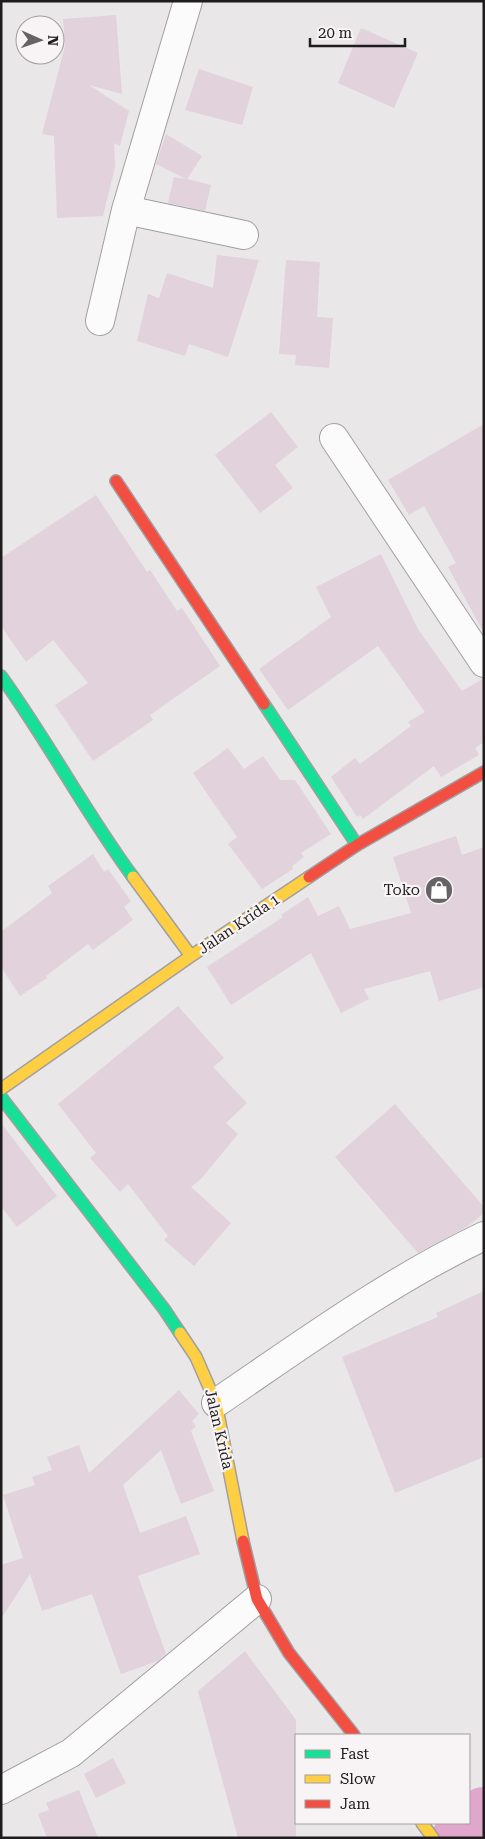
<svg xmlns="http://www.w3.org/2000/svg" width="485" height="1839" font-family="'Roboto Serif',serif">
	<rect width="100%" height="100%" fill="#eae7e9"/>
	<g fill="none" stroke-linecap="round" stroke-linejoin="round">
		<!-- river -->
		<path stroke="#e0a6cb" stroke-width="58" d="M 461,1838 L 484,1816"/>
	</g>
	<!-- building -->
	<path fill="#e1d2dc" d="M 116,15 L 122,94 L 89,85 L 129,111 L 120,146 L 114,143 L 115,167 L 103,216 L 57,218 L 54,136 L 42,134 L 65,46 L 63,19 Z
		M 361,28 L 418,53 L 394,108 L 338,83 Z
		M 199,69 L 253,87 L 242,125 L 185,110 Z
		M 166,134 L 202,156 L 187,179 L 211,185 L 205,211 L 168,203 L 174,177 L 186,179 L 156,164 Z
		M 217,255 L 259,260 L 228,357 L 189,344 L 185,356 L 137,341 L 148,294 L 159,298 L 167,273 L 213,288 Z
		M 286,260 L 320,262 L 317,317 L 333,318 L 329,368 L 295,365 L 296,355 L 279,354 Z
		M 271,412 L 298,447 L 275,465 L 293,488 L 260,513 L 215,455 Z
		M 484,424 L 484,633 L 448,567 L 456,563 L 424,506 L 409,515 L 388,480 Z
		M 96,495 L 147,572 L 150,570 L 177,611 L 182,608 L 220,666 L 150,715 L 153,720 L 93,761 L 55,705 L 88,683 L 53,640 L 26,662 L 1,626 L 1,558 Z
		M 381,554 L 418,629 L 462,691 L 484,678 L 484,742 L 475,748 L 479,755 L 441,777 L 434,766 L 363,819 L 360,815 L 357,817 L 331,777 L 355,758 L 360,764 L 411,726 L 408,722 L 425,712 L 378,646 L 288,710 L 259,669 L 331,617 L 316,587 Z
		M 228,748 L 244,769 L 263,756 L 280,780 L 295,780 L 331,834 L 301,853 L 304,857 L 292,866 L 293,869 L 262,889 L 228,844 L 237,837 L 193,773 Z
		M 456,836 L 462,855 L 484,847 L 484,987 L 439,1001 L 430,971 L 364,989 L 369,999 L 341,1013 L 311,953 L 231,1005 L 207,967 L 283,917 L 281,915 L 308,897 L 318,916 L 339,906 L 350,929 L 411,913 L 393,857 Z
		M 93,854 L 104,872 L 108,869 L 131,901 L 124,907 L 133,920 L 93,950 L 88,944 L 46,976 L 47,978 L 20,996 L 1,967 L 1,932 L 52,893 L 48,886 Z
		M 178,1006 L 224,1058 L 213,1067 L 247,1103 L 226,1123 L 238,1134 L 201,1179 L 191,1187 L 231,1223 L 194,1266 L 164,1240 L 168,1236 L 128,1184 L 120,1192 L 90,1158 L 96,1153 L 58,1104 Z
		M 395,1104 L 484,1207 L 484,1213 L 468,1226 L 418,1253 L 335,1157 Z
		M 1,1123 L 57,1196 L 17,1227 L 1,1206 Z
		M 484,1291 L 484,1457 L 395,1493 L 342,1357 L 438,1317 L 436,1313 Z
		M 179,1390 L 199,1414 L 192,1421 L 196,1426 L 191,1431 L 214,1491 L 181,1504 L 161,1450 L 123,1485 L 140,1533 L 186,1516 L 200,1554 L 138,1576 L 166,1654 L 158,1661 L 121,1674 L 92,1594 L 42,1611 L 30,1574 L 1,1619 L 1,1565 L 23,1558 L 3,1495 L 35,1485 L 32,1477 L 52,1470 L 47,1457 L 79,1445 L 89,1473 Z
		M 245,1651 L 296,1720 L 296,1838 L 238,1838 L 198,1691 Z
		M 113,1758 L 126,1783 L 96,1798 L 84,1774 Z
		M 79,1790 L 98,1838 L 47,1838 L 38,1814 L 49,1810 L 46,1803 Z"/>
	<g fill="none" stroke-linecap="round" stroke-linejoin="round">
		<defs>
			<path id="street" d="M 126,210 L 244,235
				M 100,321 L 126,210 L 188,1
				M 334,438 L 484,663
				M 216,1403 C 303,1344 389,1281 484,1236
				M 1,1790 L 71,1753 L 257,1599"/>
			<path id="fast" d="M 1,676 C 48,741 85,812 133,877
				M 264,704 L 357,845
				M 1,1097 L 164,1309 L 180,1333"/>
			<path id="slow" d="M 133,877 L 191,956
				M 1,1089 L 191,956 L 309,877
				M 180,1333 L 196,1357 L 216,1403 L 243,1541
				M 422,1823 L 433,1838"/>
			<path id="jam" d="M 116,481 L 264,704
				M 309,877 L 357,845 L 484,772
				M 243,1541 L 257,1599 L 289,1653 L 354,1735"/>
		</defs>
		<!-- street casing -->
		<use href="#street" stroke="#a19fa0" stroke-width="30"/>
		<!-- fast casing -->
		<use href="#fast" stroke="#a19fa0" stroke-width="14"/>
		<!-- slow casing -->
		<use href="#slow" stroke="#a19fa0" stroke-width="14"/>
		<!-- jam casing -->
		<use href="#jam" stroke="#a19fa0" stroke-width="14"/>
		<!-- street -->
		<use href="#street" stroke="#fcfbfc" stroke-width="28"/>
		<!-- fast -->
		<use href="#fast" stroke="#16e098" stroke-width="11"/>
		<!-- slow -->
		<use href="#slow" stroke="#ffcf43" stroke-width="11"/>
		<!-- jam -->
		<use href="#jam" stroke="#f24e42" stroke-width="11"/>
	</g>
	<!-- icons -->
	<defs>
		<symbol id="shop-disc" viewBox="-11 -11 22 22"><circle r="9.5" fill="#656364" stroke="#f8f4f6"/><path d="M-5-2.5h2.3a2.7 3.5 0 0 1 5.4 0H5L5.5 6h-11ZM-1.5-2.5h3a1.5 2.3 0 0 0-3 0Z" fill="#fff"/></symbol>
	</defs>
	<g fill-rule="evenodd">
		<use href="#shop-disc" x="423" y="874" width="32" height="32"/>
	</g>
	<g text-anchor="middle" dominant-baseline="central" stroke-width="4.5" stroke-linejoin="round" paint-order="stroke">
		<!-- poi labels -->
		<g font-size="15" fill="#1e1c1d" stroke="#f8f4f6" text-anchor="end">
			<text x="420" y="890">Toko</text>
		</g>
		<!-- street labels -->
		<g font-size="15" fill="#1e1c1d" stroke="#f8f4f6">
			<text transform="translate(239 924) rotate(-34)">Jalan Krida 1</text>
			<text transform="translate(219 1429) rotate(77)">Jalan Krida</text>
		</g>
	</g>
	<!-- border -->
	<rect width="485" height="1839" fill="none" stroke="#1e1c1d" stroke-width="5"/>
	<!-- legend -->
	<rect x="295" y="1734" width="175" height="90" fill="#f8f4f6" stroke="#a19e9f"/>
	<rect x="305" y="1750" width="25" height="8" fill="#16e098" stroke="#a19e9f"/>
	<text x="340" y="1759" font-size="15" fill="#1e1c1d">Fast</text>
	<rect x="305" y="1775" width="25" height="8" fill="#ffcf43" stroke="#a19e9f"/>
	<text x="340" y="1784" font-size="15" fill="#1e1c1d">Slow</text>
	<rect x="305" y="1800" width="25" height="8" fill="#f24e42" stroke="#a19e9f"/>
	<text x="340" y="1809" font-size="15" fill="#1e1c1d">Jam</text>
	<!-- north arrow -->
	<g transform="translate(40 40) rotate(92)"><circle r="24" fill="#f8f4f6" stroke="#a19e9f"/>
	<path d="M0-4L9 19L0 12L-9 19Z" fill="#656364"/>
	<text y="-8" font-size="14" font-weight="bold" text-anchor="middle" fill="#1e1c1d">N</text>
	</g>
	<!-- scale -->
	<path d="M310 38v8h95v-8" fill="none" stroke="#1e1c1d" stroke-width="2.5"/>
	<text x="318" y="38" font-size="15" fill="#1e1c1d" stroke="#f8f4f6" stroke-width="4" paint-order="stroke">20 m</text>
</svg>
